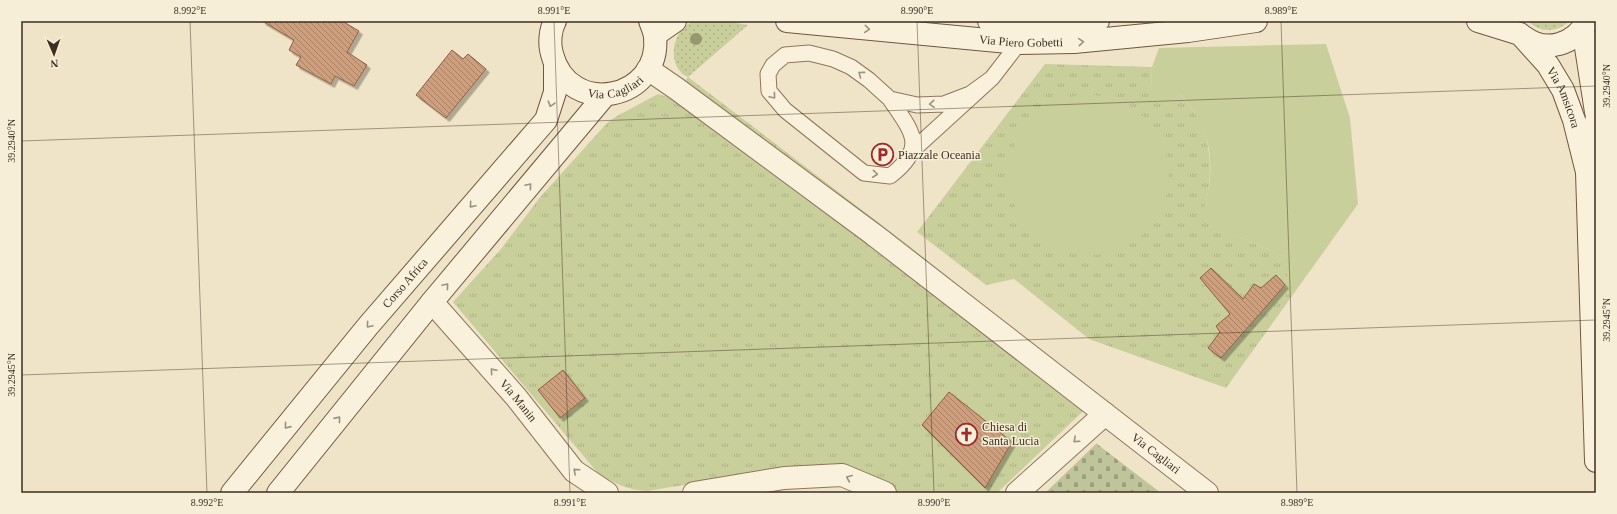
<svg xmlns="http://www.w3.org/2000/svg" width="1617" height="514" font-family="Georgia,serif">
	<defs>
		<pattern id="grass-dots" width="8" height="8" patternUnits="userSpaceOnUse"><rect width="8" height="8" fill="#c9cf9b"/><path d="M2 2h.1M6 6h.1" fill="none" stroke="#aeb285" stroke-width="1.8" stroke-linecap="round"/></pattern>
		<pattern id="cemetery-stones" width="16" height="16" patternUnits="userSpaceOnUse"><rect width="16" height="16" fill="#bfc49a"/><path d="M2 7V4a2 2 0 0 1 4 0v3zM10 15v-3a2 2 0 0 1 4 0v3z" fill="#9ca07d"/></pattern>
		<pattern id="park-tufts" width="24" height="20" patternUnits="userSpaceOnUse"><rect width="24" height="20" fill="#c9cf9b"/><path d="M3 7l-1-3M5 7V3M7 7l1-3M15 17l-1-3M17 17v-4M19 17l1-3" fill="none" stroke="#aeb285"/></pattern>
		<pattern id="building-back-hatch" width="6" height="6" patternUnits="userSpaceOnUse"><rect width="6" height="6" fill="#cf9f7d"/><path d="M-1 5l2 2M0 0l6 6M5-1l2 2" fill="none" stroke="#a98266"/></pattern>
		<filter id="shadow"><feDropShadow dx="3.5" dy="3.5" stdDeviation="0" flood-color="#0004"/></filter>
	</defs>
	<rect width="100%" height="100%" fill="#f0e4c8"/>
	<!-- grass -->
	<path fill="url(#grass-dots)" d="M 724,21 L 748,25 L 688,77 C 666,67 671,31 692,22 C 699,19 716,21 724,21 Z
		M 1528,21 L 1569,21 C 1557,33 1540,33 1528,21 Z"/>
	<!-- cemetery -->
	<path fill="url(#cemetery-stones)" d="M 1097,443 L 1097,444 L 1161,493 L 1045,493 Z"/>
	<!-- park -->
	<path fill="url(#park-tufts)" d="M 1045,64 L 1152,67 L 1151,88 L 1169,104 L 1181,94 C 1189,105 1198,116 1203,128 C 1214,159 1211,189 1201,220 L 1295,261 L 1281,288 L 1292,296 L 1226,388 L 1089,339 L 1014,279 L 986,285 L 917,232 Z
		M 688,77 L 908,245 L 1098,397 L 997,493 L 897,493 L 891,484 L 844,465 L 795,467 L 647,491 C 628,490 612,483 597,472 L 453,302 L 501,249 L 541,196 L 607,123 L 617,116 L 658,94 L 670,98 Z"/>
	<!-- garden -->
	<path fill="#c9cf9b" d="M 1326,44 L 1350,118 L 1358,204 L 1292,296 L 1281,288 L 1295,261 L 1200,220 C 1211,191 1216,154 1201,126 C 1196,114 1189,104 1181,94 L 1169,105 L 1151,88 L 1152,67 L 1159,48 Z
		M1009 175a80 80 0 1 1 160 0a80 80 0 1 1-160 0Z"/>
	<!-- building -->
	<path fill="url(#building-back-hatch)" stroke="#8d5f41" filter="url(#shadow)" d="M 262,21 L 342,21 L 359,31 L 347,52 L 367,65 L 354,86 L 335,76 L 331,84 L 296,65 L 301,57 L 289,50 L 294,40 Z
		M 452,50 L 463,59 L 468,54 L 486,69 L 446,118 L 416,95 Z
		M 1211,268 L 1243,299 L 1254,284 L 1261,288 L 1276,275 L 1285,285 L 1221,358 L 1208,348 L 1220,332 L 1216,326 L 1230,314 L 1200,278 Z
		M 563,370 L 585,398 L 560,418 L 538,390 Z
		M 949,392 L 1012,442 L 985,488 L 922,425 Z"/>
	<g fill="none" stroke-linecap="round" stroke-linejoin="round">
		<defs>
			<path id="lane" d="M 890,99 C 912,132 928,147 890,176 L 864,173 L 785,110 L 769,91 L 768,74 L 773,65 L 785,55 L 809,53 L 833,59 L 851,67 L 869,80 L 890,99 L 917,105 L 944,104 L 970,94 L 992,78
				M 913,150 L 992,78 L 1019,43"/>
			<g id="street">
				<path id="s1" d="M 648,69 L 677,89 L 873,234 L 1207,493"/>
				<path id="s2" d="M 432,302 L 516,397 L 574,471 L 607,493"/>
				<path d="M 694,493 L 784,478 L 842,475 L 885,493"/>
				<path d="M 1017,493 L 1105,414"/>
			</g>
			<g id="secondary">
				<path id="s3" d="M 555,21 C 550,30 549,44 552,54 C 569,119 662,100 655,36 C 654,31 652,26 650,21"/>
				<path id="s4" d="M 787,21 L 1019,43 L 1074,42 L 1188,31 L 1256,21"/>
				<path d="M 989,21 C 1025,26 1062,25 1098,21"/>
				<path id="s5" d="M 1478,21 L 1520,34 L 1548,65 L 1563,90 L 1574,120 L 1587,172 L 1596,461"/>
				<path d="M 1583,28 L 1596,112"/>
				<path d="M 655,35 L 675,21"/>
				<path d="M 1524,37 C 1546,54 1575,44 1587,21"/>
				<path d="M 1588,169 L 1594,152 L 1596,121"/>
				<path id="s6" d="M 232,493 L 368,326 L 546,120 L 555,92 L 555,65"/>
				<path d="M 278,493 L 432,302 L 605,95"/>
			</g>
		</defs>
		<!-- lane casing -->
		<use href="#lane" stroke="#8d765c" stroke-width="17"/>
		<!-- street casing -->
		<use href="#street" stroke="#8d765c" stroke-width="24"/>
		<!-- secondary casing -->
		<use href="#secondary" stroke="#6f573f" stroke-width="24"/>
		<!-- lane -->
		<use href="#lane" stroke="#faf1dc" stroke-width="15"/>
		<!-- street -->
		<use href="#street" stroke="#faf1dc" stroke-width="22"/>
		<!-- secondary -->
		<use href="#secondary" stroke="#faf1dc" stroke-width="22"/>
	</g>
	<!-- trees -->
	<circle fill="#96986f" cx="696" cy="39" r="6"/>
	<!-- one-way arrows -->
	<defs><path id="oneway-chevron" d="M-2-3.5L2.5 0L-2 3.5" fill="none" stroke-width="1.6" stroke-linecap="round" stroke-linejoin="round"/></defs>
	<g stroke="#9c907e">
		<use href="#oneway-chevron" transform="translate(867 29) rotate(5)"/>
		<use href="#oneway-chevron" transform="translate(1081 42) rotate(-5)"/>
		<use href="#oneway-chevron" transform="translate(861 74) rotate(-144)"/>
		<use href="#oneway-chevron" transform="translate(773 96) rotate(50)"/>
		<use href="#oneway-chevron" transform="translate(551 104) rotate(107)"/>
		<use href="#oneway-chevron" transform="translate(932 104) rotate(176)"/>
		<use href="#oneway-chevron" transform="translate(875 174) rotate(6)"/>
		<use href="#oneway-chevron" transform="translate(529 186) rotate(-50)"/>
		<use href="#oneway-chevron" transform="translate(472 205) rotate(131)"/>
		<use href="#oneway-chevron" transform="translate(446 286) rotate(-50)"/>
		<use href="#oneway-chevron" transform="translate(369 325) rotate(130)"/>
		<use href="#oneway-chevron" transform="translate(493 371) rotate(-131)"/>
		<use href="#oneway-chevron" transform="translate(338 419) rotate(-51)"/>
		<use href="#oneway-chevron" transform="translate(287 426) rotate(129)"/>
		<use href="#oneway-chevron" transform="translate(1076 440) rotate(138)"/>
		<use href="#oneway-chevron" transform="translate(576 471) rotate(-138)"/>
		<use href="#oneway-chevron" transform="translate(849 478) rotate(-157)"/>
	</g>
	<!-- ticks -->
	<path fill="none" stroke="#3d2e20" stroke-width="1" stroke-opacity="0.45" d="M 190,21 L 207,493M 554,21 L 570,493M 917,21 L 934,493M 1281,21 L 1297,493M 21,141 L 1596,86M 21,375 L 1596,320"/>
	<!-- icons -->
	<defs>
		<symbol id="parking-ring" viewBox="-11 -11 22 22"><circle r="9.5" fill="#f7eed8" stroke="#9e2a2b" stroke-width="1.5"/><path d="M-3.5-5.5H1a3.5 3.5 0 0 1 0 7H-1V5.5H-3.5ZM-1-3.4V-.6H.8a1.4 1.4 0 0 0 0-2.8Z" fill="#9e2a2b"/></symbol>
		<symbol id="church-ring" viewBox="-11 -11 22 22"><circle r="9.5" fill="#f7eed8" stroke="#9e2a2b" stroke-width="1.5"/><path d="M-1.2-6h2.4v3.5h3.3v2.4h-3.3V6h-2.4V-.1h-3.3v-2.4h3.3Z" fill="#9e2a2b"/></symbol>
	</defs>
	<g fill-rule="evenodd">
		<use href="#parking-ring" x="870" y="142" width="25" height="25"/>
		<use href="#church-ring" x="954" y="422" width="25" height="25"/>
	</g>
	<g text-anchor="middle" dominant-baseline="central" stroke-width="3" stroke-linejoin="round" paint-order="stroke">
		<!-- street labels -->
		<g font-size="12" fill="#3d2e20" stroke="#f7eed8">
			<text stroke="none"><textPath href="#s4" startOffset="235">Via Piero Gobetti</textPath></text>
			<text stroke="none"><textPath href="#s3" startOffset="118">Via Cagliari</textPath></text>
			<text stroke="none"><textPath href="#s5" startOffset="122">Via Amsicora</textPath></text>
			<text stroke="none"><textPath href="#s6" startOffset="272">Corso Africa</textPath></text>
			<text stroke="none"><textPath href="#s2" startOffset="131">Via Manin</textPath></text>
			<text stroke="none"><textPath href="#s1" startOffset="637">Via Cagliari</textPath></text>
		</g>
		<!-- poi labels -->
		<g font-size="12" fill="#3d2e20" stroke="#f7eed8" text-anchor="start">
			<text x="898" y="155">Piazzale Oceania</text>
			<text x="982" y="427">Chiesa di<tspan x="982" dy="14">Santa Lucia</tspan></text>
		</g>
	</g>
	<!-- border -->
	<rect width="1617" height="514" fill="none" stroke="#f7eed8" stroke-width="44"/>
	<!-- north arrow -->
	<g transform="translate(54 54) rotate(178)" stroke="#f7eed8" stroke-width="3" paint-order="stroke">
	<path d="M0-3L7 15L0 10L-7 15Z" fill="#3d2e20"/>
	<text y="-6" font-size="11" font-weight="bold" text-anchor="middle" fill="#3d2e20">N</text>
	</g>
	<rect x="22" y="22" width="1573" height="470" fill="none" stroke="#3d2e20" stroke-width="1.5"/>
	<g font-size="10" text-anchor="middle" fill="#3d2e20">
		<text x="190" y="14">8.992°E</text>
		<text x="554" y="14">8.991°E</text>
		<text x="917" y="14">8.990°E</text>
		<text x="1281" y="14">8.989°E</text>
		<text transform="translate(1606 86) rotate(-90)" y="4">39.2940°N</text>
		<text transform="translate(11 141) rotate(-90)" y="4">39.2940°N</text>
		<text transform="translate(1606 320) rotate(-90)" y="4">39.2945°N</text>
		<text transform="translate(11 375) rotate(-90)" y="4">39.2945°N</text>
		<text x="207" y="506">8.992°E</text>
		<text x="570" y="506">8.991°E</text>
		<text x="934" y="506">8.990°E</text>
		<text x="1297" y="506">8.989°E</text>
	</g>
</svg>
